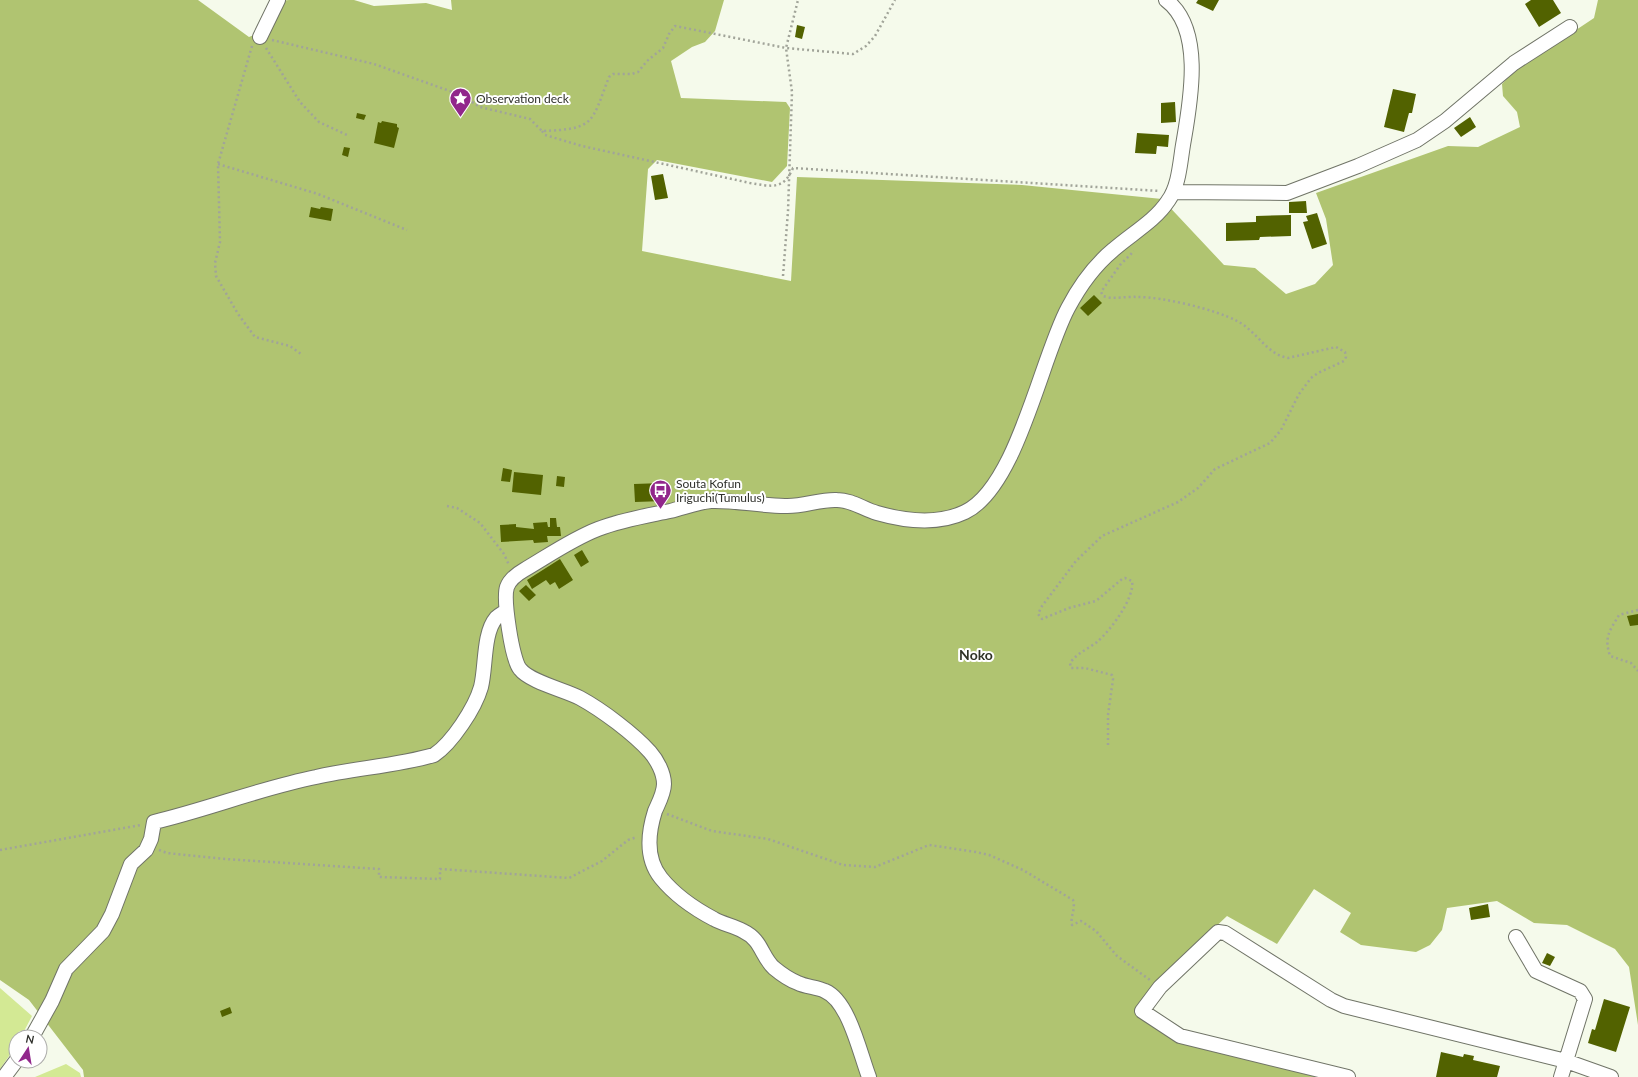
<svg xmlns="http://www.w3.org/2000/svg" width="1638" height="1077" font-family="Lato,sans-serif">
	<rect width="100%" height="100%" fill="#f5faeb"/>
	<!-- forest -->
	<path fill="#b0c471" d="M 0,0 L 198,0 L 249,37 L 267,30 L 280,1 L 289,0 L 354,0 L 374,6 L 426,3 L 452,10 L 451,0 L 724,0 L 715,31 L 705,42 L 692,47 L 671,61 L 681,98 L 786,102 L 790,108 L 787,166 L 772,182 L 657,160 L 648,169 L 642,251 L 791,281 L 797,177 L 1022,185 L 1162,199 L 1224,265 L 1255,268 L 1286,294 L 1315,284 L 1333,265 L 1326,219 L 1316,193 L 1448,146 L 1478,147 L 1520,127 L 1517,112 L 1503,96 L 1502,84 L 1513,72 L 1594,18 L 1598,0 L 1638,0 L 1638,1025 L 1629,967 L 1615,949 L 1567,925 L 1534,923 L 1497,901 L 1447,908 L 1442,930 L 1430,945 L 1416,952 L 1361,945 L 1340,932 L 1351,913 L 1314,889 L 1277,944 L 1227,916 L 1150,989 L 1136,1013 L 1179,1041 L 1327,1077 L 84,1077 L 83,1070 L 29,1000 L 0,980 Z"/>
	<!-- water -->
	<path fill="#d3e994" d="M 0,988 L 32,1016 L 21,1037 L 16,1037 L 16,1046 L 0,1069 Z
		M 66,1064 L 80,1073 L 81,1077 L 35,1077 Z"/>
	<!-- building -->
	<path fill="#526200" d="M 1198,0 L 1219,0 L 1213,11 L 1196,3 Z
		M 1531,0 L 1553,0 L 1561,13 L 1539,27 L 1525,4 Z
		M 797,25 L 805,27 L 802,39 L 795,37 Z
		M 1393,89 L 1416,94 L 1412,113 L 1409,113 L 1404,132 L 1384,127 Z
		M 1175,102 L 1176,122 L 1161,123 L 1161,103 Z
		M 357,113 L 366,115 L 364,120 L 356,118 Z
		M 1470,117 L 1476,127 L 1461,137 L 1454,128 Z
		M 382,121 L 397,124 L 397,127 L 399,128 L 394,148 L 374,143 L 378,122 L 381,123 Z
		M 1137,133 L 1169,135 L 1168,147 L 1157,146 L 1156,154 L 1135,153 Z
		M 344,147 L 350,148 L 348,157 L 342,155 Z
		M 663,174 L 668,198 L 655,200 L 651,176 Z
		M 1306,201 L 1307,213 L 1289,213 L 1289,202 Z
		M 311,207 L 320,209 L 321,207 L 333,209 L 331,221 L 309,217 Z
		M 1317,213 L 1327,244 L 1312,249 L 1303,222 L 1308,221 L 1306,216 Z
		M 1291,215 L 1291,236 L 1260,237 L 1259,240 L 1226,241 L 1226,223 L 1256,222 L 1256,216 Z
		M 1094,295 L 1102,303 L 1088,316 L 1080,308 Z
		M 503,468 L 512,470 L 510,482 L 501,481 Z
		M 514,472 L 543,475 L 541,495 L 512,492 Z
		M 557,476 L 565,477 L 564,487 L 556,486 Z
		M 663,483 L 664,501 L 635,502 L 634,484 Z
		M 550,518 L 556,518 L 557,527 L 560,527 L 561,536 L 547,536 L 548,542 L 534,543 L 533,540 L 501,542 L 500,525 L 516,524 L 516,527 L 534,529 L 533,523 L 547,522 L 548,527 L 550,527 Z
		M 582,550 L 589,562 L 581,567 L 574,555 Z
		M 560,559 L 573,580 L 559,589 L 555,582 L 550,585 L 546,580 L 532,589 L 527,580 Z
		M 526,585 L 536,595 L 529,601 L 519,591 Z
		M 1638,614 L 1638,625 L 1630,626 L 1627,616 Z
		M 1488,904 L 1490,917 L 1471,920 L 1469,908 Z
		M 1547,953 L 1555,957 L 1550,966 L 1542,963 Z
		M 1604,999 L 1630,1007 L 1616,1052 L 1588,1043 L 1592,1029 L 1595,1030 Z
		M 230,1007 L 232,1013 L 222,1017 L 220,1011 Z
		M 1441,1052 L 1463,1057 L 1464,1054 L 1474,1056 L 1473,1060 L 1500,1066 L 1497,1077 L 1436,1077 Z"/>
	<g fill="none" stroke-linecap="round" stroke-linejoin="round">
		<defs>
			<path id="street" d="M 260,37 L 278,0
				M 1173,192 L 1287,193 L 1358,166 L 1417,140 L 1445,121 L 1514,63 L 1570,27
				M 1516,937 L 1536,971 L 1580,991 L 1585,999 L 1561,1077
				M 32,1037 L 52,1001 L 66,969 L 103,931 L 112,914 L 131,864 L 146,850 L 151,839 L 154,822 C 209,809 261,788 316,777 C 355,768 396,766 434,755 C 452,743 475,708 481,687 C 486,668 483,633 496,618 C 499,615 503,613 506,611
				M 4,1077 L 16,1061
				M 869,1077 C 860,1054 849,1001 825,991 C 817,987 806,987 798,983 C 790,980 780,973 774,968 C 761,956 762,940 743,931 C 734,926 723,924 714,919 C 695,909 674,894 661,878 C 645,858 648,833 655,811 C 659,802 664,793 664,784 C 664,773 657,760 650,752 C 634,734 602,710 580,698 C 565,690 530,682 520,669 C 512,660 503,599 507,587 C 510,579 517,574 524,570 C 548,556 572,539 598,529 C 621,520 646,516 670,511 C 683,508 698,502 711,501 C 735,500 760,506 785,506 C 803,507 820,499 837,500 C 852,500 863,509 877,513 C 905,521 938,525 965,512 C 1017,487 1041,358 1068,308 C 1079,287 1095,265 1113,250 C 1131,234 1155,221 1168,201 C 1179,186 1180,163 1183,145 C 1190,104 1205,29 1166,0
				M 1348,1077 L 1180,1036 L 1142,1011 L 1160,987 L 1218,932 L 1225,933 L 1331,1000 L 1344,1006 L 1566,1061 L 1611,1077"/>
		</defs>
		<!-- street casing -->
		<use href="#street" stroke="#707467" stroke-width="16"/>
		<!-- path -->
		<path stroke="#a1a499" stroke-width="2.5" stroke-dasharray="2 3" stroke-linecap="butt" d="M 272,40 L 374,64 L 461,95 L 480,107 L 530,119 L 542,131 C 595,129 591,124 609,77 L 613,74 L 632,74 L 638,72 L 647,61 L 663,48 L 669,34 L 675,26 L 786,48 L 853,54 L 866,46 L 875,36 L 895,0
			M 252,46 L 218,164 L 220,242 L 215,263 L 216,276 L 238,314 L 255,337 L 290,346 L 301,354
			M 266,48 L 300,102 L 319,122 L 347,135
			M 542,131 L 545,135 L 582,146 L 750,183 C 771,186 783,191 793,168 L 1160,191
			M 218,164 L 318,194 L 407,230
			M 783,276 L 788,211 L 792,92 L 786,48 L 798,0
			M 447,506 L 457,508 L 480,523 L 504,554 L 509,565
			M 1638,610 L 1619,615 C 1609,632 1604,637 1610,656 L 1631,663 L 1638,671
			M 1108,745 L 1108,715 L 1113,679 L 1112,675 L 1085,668 L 1071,668 L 1070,663 C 1077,653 1088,649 1097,642 C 1110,631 1135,598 1132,581 L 1125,578 L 1122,579 L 1096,601 L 1069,608 L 1042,619 L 1038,614 L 1042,606 L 1076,561 L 1102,536 L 1178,502 L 1198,488 L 1215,469 L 1270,443 L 1281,430 L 1299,394 L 1311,378 L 1318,373 L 1344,361 L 1346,357 L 1345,352 L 1336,347 L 1288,358 C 1266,354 1257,331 1237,321 C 1214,309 1163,297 1137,297 C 1126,296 1114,300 1103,296 L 1101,292 L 1120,265 L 1134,251
			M 667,814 L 712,831 L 768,839 L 843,865 L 875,867 L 929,845 L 976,852 L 989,855 L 1023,870 L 1073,900 C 1076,909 1070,916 1072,925 L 1081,921 L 1096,931 L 1117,956 L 1150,980
			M 0,850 L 141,825
			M 159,850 L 167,853 L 225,859 L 379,869 L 379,877 L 440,879 L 440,869 L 569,878 L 602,861 L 628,840 L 637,837"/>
		<!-- street -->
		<use href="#street" stroke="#fff" stroke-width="14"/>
	</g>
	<!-- icons -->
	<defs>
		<symbol id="sight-pin" viewBox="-11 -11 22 30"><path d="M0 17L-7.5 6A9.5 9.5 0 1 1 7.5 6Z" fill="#91278b" stroke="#fff"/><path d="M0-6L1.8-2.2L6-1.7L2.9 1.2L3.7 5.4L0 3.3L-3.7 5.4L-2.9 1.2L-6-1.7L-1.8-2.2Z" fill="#fff"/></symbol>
		<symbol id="bus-pin" viewBox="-11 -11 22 30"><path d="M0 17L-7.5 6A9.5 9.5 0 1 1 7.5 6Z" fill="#91278b" stroke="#fff"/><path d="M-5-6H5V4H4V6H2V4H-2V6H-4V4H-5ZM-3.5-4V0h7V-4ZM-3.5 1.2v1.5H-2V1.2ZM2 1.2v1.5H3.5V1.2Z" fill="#fff"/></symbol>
	</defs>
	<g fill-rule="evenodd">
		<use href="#sight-pin" x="448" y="86" width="25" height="34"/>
		<use href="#bus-pin" x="648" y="478" width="25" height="34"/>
	</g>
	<g text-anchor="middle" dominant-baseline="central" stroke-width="4" stroke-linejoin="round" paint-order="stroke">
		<!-- poi labels -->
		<g font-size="12" fill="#2f302b" stroke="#fff" text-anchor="start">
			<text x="476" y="98">Observation deck</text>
			<text x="676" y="483">Souta Kofun<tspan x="676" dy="14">Iriguchi(Tumulus)</tspan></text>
		</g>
		<!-- quarter labels -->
		<g font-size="14" font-weight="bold" fill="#2f3226" stroke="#fff">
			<text x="976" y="654">Noko</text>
		</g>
	</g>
	<!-- north arrow -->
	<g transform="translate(28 1049) rotate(12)"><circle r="19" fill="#ffffff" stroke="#acacaa"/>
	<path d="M0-3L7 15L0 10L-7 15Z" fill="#91278b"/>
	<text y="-6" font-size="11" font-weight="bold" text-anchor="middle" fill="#2f302b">N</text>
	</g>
</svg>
